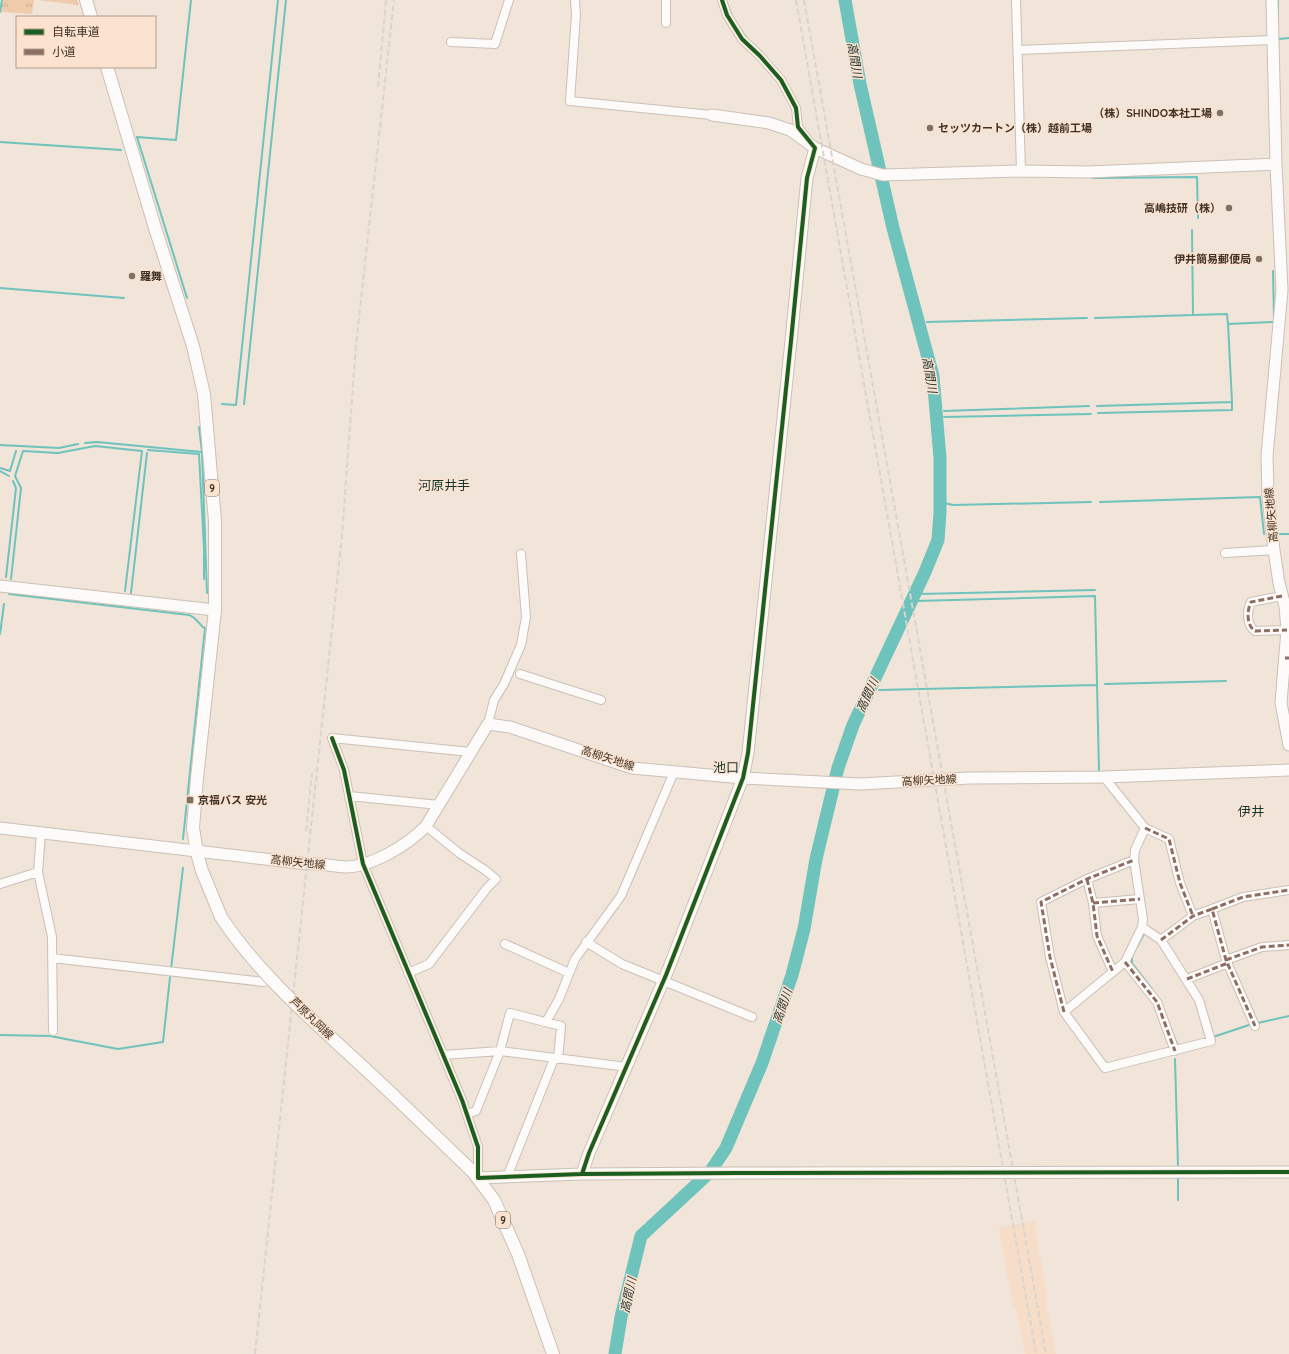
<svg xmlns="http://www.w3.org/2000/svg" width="1289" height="1354" font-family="Quicksand,'Noto Sans JP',sans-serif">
	<defs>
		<pattern id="grass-tufts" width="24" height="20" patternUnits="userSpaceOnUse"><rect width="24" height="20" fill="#f0cbab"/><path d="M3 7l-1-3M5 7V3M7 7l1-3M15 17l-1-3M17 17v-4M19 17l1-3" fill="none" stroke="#cfaf93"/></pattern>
	</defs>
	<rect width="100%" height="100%" fill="#f1e4d9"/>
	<!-- built -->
	<path fill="#f6ddc7" d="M 1034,1221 L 1048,1302 L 1046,1303 L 1056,1354 L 1025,1354 L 1016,1307 L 1013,1308 L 999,1227 Z"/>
	<!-- grass -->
	<path fill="url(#grass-tufts)" d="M 3,0 L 34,0 L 32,14 L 1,12 Z
		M 37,0 L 77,0 L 79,5 Z"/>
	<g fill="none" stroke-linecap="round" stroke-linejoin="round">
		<!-- stream -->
		<path stroke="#6ec3bc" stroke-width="2" d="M 1278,0 L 1278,21
			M 727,3 L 732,16
			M 0,12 L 2,0
			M 741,30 L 747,39
			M 1279,39 L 1289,38
			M 0,142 L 121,150
			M 1093,178 L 1197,177 L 1198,218
			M 1273,271 L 1274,316
			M 0,288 L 124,298
			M 187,298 L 137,137 L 176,140 L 191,0
			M 1193,315 L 1227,314 L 1228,324 L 1274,322
			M 1095,318 L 1193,315 L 1192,230
			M 927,322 L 1087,318
			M 222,404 L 236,405 L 278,0
			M 244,404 L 286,0
			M 1097,406 L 1232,402 L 1228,324
			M 944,411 L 1089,406
			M 1098,413 L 1232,410 L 1232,402
			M 944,417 L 1091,414
			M 85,443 L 97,442 L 202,452 L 199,427
			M 0,445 L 59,448 L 78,444
			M 148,450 L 199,454 L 204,548 L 204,579
			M 202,452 L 207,593
			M 0,468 L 10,471 L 16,451
			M 0,471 L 9,476
			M 940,502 L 953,505 L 1091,502
			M 1100,502 L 1260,497 L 1264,534
			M 1278,534 L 1289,534
			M 6,577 L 16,488 L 13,481
			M 11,579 L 20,497 L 21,488 L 15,476 L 23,451 L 58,453 L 95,446 L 142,451 L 125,591
			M 131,593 L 147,453
			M 9,594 L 189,615 C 198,618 200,627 205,628 L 183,839
			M 919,594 L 1095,590
			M 916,601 L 1095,596 L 1099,771
			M 0,634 L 4,604
			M 1105,684 L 1226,681
			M 879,690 L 1097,685
			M 1134,952 L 1144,934
			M 1132,956 L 1132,963 L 1152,989
			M 171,969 L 183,868
			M 1258,1023 L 1289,1016
			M 1170,1028 L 1178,1046 L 1180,1046
			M 0,1035 L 50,1036 L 118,1049 L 163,1042 L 170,977
			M 1213,1037 L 1249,1025
			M 1175,1059 L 1178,1165
			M 1178,1178 L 1178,1200"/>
		<!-- river -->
		<path stroke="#6ec3bc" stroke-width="13" d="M 615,1354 L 621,1317 L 641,1236 L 710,1172 L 726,1148 L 762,1063 L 792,975 L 804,929 L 816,859 L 838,768 L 853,725 L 925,572 L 938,540 L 940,513 L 940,458 L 933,376 L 893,228 L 860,84 L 845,0"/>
		<defs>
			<path id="street" d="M 575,0 L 576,15 L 570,101 L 712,115
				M 722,0 L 727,15 L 742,39 L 760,56 L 781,80 L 796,108 L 798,127 L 808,140
				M 1016,0 L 1021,171
				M 666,23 L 666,0
				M 451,42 L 495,44 L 509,0
				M 1018,50 L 1273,40
				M 1225,553 L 1274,550
				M 1282,596 L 1251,602 C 1247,610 1246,625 1255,631 L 1287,630
				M 520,674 L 601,700
				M 488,724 L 494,700 L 504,684 L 521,645 L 526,617 L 521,554
				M 332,738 L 344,770 L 363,864 L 462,1100 L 478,1147 L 478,1178
				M 332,738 L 470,752
				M 349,796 L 439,805
				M 1145,828 L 1169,839 L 1180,883 L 1193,916
				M 1134,860 L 1087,879 L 1041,902 L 1050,957 L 1064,1012 L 1105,1068 L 1211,1041 L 1199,1000 L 1161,940 L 1142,927
				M 38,872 L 52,937 L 53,1031
				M 1087,879 L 1093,903 L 1097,936 L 1113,972
				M 0,884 L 38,872 L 41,833
				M 1093,903 L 1140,899
				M 1212,909 L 1243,897 L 1289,890
				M 1161,940 L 1193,916 L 1212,909 L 1226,960 L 1255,1026
				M 586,942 L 622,964 L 752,1017
				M 505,944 L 569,973
				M 52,958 L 264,982
				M 1226,960 L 1262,947 L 1289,945
				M 1125,962 L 1157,1002 L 1175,1051
				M 408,973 L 429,964 L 487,888 L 496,879 L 485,870 L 459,853 L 426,826
				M 1187,979 L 1228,963
				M 1064,1012 L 1125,962 L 1142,927 L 1143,919 L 1134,860 L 1135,850 L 1145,828 L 1104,777
				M 546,1022 L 559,999 L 575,959 L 621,896 L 674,772
				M 443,1055 L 500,1051 L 510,1013 L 561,1026 L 558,1059
				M 467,1114 L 476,1111 L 500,1051 L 627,1067
				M 507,1177 L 554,1059"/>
			<path id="secondary" d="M 1272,0 L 1276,164 L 1282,290 L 1267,456 L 1268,497 L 1274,550 L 1279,583 L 1285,606 L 1287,630 L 1281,703 L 1289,745
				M 712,115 L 769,123 L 790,130 L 815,148 L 861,169 L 883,175 L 1021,171 L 1089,172 L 1276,164
				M 0,586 L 215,610
				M 0,828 L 308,864 C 320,863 332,866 345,867 C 371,867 408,845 426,826 L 488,724 L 510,727 L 632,768 L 743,778 L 860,784 L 969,778 L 1104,777 L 1289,770
				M 582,1174 L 589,1153 L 666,975 L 743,778 L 748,753 L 791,341 L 807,178 L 815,148
				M 478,1178 L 582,1174 L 737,1173 L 1289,1172"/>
			<path id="primary" d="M 86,0 L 91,17
				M 107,67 L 155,228 L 193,346 L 204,394 L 215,521 L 215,610 L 197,778 L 193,828 L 197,853 L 202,871 L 221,917
				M 393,1095 L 473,1172 L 494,1200 L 518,1254 L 553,1354"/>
		</defs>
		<!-- street casing -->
		<use href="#street" stroke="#cbc0b6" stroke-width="10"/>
		<!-- secondary casing -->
		<use href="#secondary" stroke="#cbc0b6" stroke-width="13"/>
		<!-- primary casing -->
		<use href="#primary" stroke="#cbc0b6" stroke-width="14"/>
		<!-- street -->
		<use href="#street" stroke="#fdfbf9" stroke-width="8"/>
		<!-- secondary -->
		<use href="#secondary" stroke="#fdfbf9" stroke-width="11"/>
		<!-- primary -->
		<use href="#primary" stroke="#fdfbf9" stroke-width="12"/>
		<!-- rail -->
		<path stroke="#d8d4d0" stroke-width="2" stroke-dasharray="6 3" stroke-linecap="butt" d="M 796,0 L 1036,1354
			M 804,0 L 1046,1354
			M 378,87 L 386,0
			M 306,831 L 312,773
			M 255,1354 L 342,535 L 356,345 L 394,0"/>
		<defs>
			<path id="primary-bridge" d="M 221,917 C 265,984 335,1039 393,1095"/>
		</defs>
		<!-- primary-bridge casing -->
		<use href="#primary-bridge" stroke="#cbc0b6" stroke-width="14" stroke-linecap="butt"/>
		<!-- primary-bridge -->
		<use href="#primary-bridge" stroke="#fdfbf9" stroke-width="12"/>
		<!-- quiet -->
		<path stroke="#8d6e63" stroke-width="3" stroke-dasharray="6 3" stroke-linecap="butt" d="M 1282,596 L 1251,602 C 1247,610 1246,625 1255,631 L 1287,630
			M 1285,658 L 1289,658
			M 1145,828 L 1169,839 L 1180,883 L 1193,916
			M 1087,879 L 1093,903 L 1097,936 L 1113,972
			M 1093,903 L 1140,899
			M 1212,909 L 1243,897 L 1289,890
			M 1161,940 L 1193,916 L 1212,909 L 1226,960 L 1255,1026
			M 1226,960 L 1262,947 L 1289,945
			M 1125,962 L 1157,1002 L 1175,1051
			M 1187,979 L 1228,963
			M 1064,1012 L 1050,957 L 1041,902 L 1087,879 L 1134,860"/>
		<defs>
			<path id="cycleway" d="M 332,738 L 344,770 L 363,864 L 462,1100 L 478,1147 L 478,1178 L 582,1174 L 737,1173 L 1289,1172
				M 582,1174 L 589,1153 L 666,975 L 743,778 L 748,753 L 791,341 L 807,178 L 815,148 L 798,127 L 796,108 L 781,80 L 760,56 L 742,39 L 727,15 L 722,0"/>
		</defs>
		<!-- cycleway casing -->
		<use href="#cycleway" stroke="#fbe3cf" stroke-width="6"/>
		<!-- cycleway -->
		<use href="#cycleway" stroke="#1b5e20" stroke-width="4"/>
	</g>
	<!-- markers -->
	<g fill="#7e7267" stroke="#fbe3cf" stroke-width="1.5">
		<circle cx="1220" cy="113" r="4"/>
		<circle cx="930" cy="128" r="4"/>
		<circle cx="1229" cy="208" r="4"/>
		<circle cx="1259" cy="259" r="4"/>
		<circle cx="132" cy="276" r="4"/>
		<rect x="186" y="796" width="8" height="8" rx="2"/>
	</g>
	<g text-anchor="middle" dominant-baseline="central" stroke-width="3" stroke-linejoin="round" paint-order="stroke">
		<!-- shield labels -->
		<g fill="#fbe3cf" stroke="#78685c" stroke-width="1">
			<rect x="205" y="480" width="14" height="16" rx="3"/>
			<rect x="496" y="1212" width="14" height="16" rx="3"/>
		</g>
		<g font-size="10" font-weight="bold" fill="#40342a">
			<text x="212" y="488">9</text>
			<text x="503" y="1220">9</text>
		</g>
		<!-- poi labels -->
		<g font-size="11" font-weight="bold" fill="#40342a" stroke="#fbe3cf" text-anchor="end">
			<text x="1212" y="113">（株）SHINDO本社工場</text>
			<text x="938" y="128" text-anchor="start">セッツカートン（株）越前工場</text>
			<text x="1221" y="208">高嶋技研（株）</text>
			<text x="1251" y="259">伊井簡易郵便局</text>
			<text x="140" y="276" text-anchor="start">羅舞</text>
			<text x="198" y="800" text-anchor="start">京福バス 安光</text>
		</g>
		<!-- street labels -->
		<g font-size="11" fill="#40342a" stroke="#fbe3cf">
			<text transform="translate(1271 515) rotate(-95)">高柳矢地線</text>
			<text transform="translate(608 758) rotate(18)">高柳矢地線</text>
			<text transform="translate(929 780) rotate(-3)">高柳矢地線</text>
			<text transform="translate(298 862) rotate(6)">高柳矢地線</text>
			<text transform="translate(312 1018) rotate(44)">芦原丸岡線</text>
		</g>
		<!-- water labels -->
		<g font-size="12" font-style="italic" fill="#1d3231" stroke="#fbe3cf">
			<text transform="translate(855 60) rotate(80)">高間川</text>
			<text transform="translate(930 375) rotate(80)">高間川</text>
			<text transform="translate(867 695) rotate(-65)">高間川</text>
			<text transform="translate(782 1006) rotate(-71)">高間川</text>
			<text transform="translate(628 1295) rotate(-78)">高間川</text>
		</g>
		<!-- quarter labels -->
		<g font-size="13" fill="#133634" stroke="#fbe3cf">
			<text x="444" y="485">河原井手</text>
			<text x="726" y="767">池口</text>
			<text x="1251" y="811">伊井</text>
		</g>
	</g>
	<!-- legend -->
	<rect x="16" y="16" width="140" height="52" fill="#fbe3cf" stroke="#b09d8d"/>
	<rect x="24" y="29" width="20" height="6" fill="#1b5e20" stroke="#b09d8d"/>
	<text x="52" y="36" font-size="12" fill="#40342a">自転車道</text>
	<rect x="24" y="49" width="20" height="6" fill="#8d6e63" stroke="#b09d8d"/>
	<text x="52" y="56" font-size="12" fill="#40342a">小道</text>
</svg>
